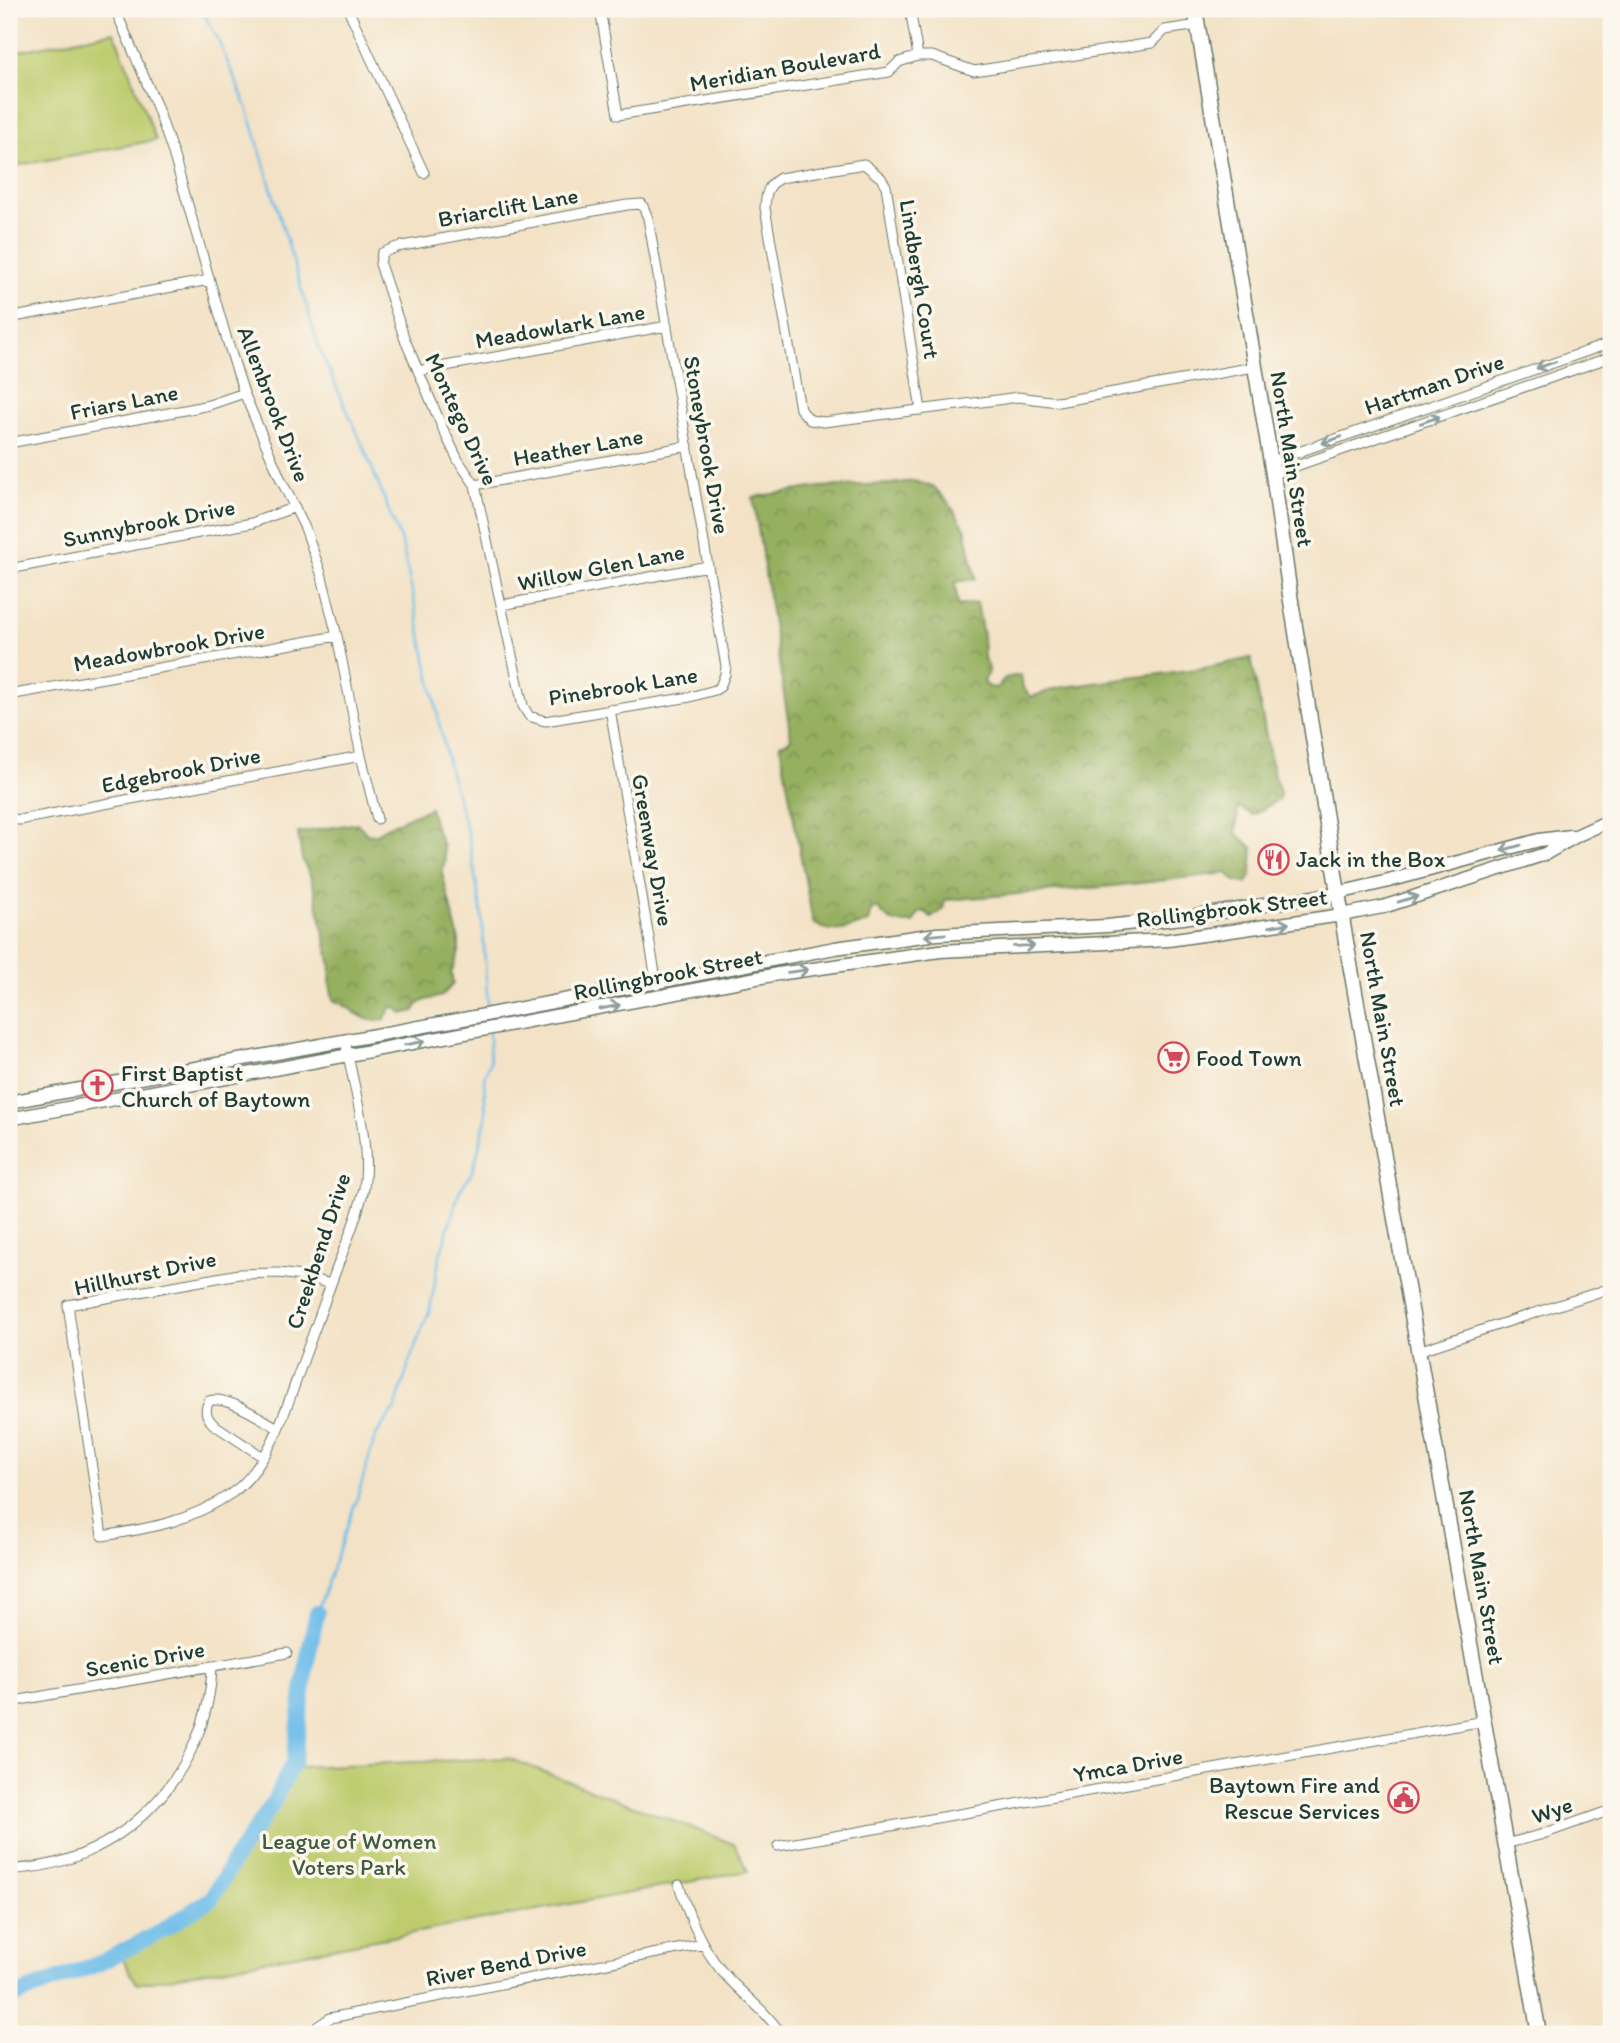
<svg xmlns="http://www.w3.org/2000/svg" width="1620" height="2043" font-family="Itim,sans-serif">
	<defs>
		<pattern id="forest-crowns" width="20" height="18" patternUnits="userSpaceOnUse" patternTransform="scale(1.75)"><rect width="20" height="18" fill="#96b061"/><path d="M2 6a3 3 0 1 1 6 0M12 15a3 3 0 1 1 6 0" fill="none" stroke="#7a9051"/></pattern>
	</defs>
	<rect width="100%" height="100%" fill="#fbf7ec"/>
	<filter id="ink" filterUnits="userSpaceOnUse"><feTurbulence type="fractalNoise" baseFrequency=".0143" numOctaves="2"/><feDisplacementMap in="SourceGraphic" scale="14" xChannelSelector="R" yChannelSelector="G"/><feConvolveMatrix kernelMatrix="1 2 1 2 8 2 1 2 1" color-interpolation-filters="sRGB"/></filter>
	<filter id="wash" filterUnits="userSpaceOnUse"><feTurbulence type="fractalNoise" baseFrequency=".00686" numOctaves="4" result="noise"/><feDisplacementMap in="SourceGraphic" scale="28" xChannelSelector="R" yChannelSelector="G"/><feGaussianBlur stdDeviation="1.57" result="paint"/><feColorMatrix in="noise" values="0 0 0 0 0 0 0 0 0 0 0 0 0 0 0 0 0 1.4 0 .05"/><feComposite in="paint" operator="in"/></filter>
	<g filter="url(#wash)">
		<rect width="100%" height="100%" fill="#f3e2c6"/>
		<!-- green -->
		<path fill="#becc6e" stroke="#6e8451" stroke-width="2" d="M 114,32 L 156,140 L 9,167 L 9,53 Z
			M 508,1758 L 734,1844 L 748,1871 L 137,1984 L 122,1958 L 209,1907 L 298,1767 Z"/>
		<!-- forest -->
		<path fill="url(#forest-crowns)" stroke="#5a764a" stroke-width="2" d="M 914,481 L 934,487 L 948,502 L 965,528 L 976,579 L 955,582 L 958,606 L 977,603 L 983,636 L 984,658 L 989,668 L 984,682 L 989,687 L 996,688 L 1005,678 L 1021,675 L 1023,688 L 1031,697 L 1058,688 L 1204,668 L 1251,658 L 1273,772 L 1280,792 L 1279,799 L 1253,815 L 1238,807 L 1236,833 L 1253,848 L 1251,877 L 1246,883 L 1235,881 L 1227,873 L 1114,886 L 945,900 L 943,910 L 931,918 L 925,911 L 919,913 L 913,923 C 894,923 890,924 878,908 L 871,911 L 868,922 C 847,929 833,936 813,923 L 780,744 L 787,742 L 791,738 L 753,497 L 819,487 L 891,484 Z
			M 430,808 L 435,827 L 443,846 L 445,860 L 442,873 L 459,940 L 459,952 L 451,973 L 453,984 L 442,996 L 426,1000 L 417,1005 L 415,1011 L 402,1014 L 397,1008 L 391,1007 L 384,1020 C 369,1023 362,1017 350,1009 C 345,1005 339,1003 333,1000 L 330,983 L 331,966 L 314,888 L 309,873 L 302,859 L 298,833 L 357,823 L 368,835 L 377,834 L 386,827 Z"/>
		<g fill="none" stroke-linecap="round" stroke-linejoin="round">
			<!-- stream -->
			<path stroke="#6fbde9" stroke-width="2.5" d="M 201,9 L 217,37 L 248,110 L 319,348 L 364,448 L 402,544 L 449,769 L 469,838 L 482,917 L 488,1009
				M 317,1613 L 359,1492 L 375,1437 L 384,1423 L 395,1409 L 410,1360 L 430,1309 L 440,1255 L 460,1190 L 471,1174 L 475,1163 L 486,1119 L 484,1078 L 490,1062 L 489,1033"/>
			<!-- river -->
			<path stroke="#6fbde9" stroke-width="16" d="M 9,1998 L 100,1963 L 158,1933 L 212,1898 L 235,1858 L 272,1805 L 294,1761 L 307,1661 L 317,1613"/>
		</g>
	</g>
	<g filter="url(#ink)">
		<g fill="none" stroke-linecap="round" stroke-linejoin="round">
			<defs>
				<path id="minor" d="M 115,9 L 157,107 L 173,153 L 227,340 L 244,393 L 281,480 L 305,528 L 321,573 L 337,636 L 361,756 L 377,819
					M 348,9 L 424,173
					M 600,9 L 618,115 L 889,72 L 899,62 L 918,56 L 932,56 L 974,71 L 1152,43 L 1165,30 L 1198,25
					M 910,9 L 918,56
					M 642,204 L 648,218 L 708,566 L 726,666 L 725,674 L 720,687 L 715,690 L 690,697 L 545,721 L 529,716 L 523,706 L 475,485 L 458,460 L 443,429 L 405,340 L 380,264 L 382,253 L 397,247 L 627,205 Z
					M 9,318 L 209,280
					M 418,371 L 667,326
					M 921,410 L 886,186 L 881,178 L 864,164 L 780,178 C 767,186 766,193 765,208 L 800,409 L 810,420 L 824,422 L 997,400 L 1018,397 L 1058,402 L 1254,367
					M 9,443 L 190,409 L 209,405 L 244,393
					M 1270,462 L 1602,346 L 1611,345
					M 1273,474 L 1605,359 L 1611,355
					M 475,485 L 688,446
					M 9,569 L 252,523 L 295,507
					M 502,605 L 708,566
					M 9,695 L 337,636
					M 610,709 L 657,985
					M 9,818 L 19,820 L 361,756
					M 331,1284 L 301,1276 L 279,1273 L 239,1274 L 68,1305 L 102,1536 C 152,1528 189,1522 232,1493 C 270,1466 287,1406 302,1364 C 313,1334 324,1304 335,1273 C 344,1248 359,1214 364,1188 C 371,1144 353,1084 345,1040
					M 1418,1351 L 1611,1288
					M 263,1457 L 213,1424 C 206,1416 204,1411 209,1401 C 227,1395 261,1419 278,1428
					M 9,1702 L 287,1653
					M 1505,1844 L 1540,1835 L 1611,1810
					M 778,1846 L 1484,1721
					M 9,1869 C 119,1868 209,1774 212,1666
					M 679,1885 C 689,1918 704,1954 729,1979 C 747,1998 767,2012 781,2034
					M 315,2034 L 318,2026 L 330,2018 L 703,1944"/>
				<path id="tertiary" d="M 1605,2034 L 1611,2032"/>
				<path id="secondary" d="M 9,1102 L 485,1015 L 835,948 L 937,934 L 1107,926 L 1183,918 L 1338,893 L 1385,882 L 1539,840 L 1571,836
					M 9,1119 L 778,974 L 940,951 L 1168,940 L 1342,915 L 1383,907 L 1545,854 L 1578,835 L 1611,820"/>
				<path id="primary" d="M 1195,9 L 1273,474 L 1290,595 L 1344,930 L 1539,2034"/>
			</defs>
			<!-- minor casing -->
			<use href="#minor" stroke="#697767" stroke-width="11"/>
			<!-- tertiary casing -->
			<use href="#tertiary" stroke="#697767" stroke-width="13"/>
			<!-- secondary casing -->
			<use href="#secondary" stroke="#697767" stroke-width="15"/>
			<!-- primary casing -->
			<use href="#primary" stroke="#697767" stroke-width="17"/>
			<!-- minor -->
			<use href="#minor" stroke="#fff" stroke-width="9"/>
			<!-- tertiary -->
			<use href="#tertiary" stroke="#fff" stroke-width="10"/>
			<!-- secondary -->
			<use href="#secondary" stroke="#fff" stroke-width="12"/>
			<!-- primary -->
			<use href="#primary" stroke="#fff" stroke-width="14"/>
		</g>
		<!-- one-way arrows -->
		<defs><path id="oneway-shaft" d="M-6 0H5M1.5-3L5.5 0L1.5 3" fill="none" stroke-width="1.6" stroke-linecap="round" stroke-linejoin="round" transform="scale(1.75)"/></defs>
		<g stroke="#8f9e9a">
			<use href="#oneway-shaft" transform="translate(1546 365) rotate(161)"/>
			<use href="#oneway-shaft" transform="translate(1430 420) rotate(-19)"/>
			<use href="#oneway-shaft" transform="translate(1332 440) rotate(161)"/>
			<use href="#oneway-shaft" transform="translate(1511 848) rotate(164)"/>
			<use href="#oneway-shaft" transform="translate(1408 899) rotate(-17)"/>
			<use href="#oneway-shaft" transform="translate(1279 925) rotate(-9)"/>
			<use href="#oneway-shaft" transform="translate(935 935) rotate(174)"/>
			<use href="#oneway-shaft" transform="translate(1024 946) rotate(-2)"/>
			<use href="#oneway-shaft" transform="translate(798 971) rotate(-8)"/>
			<use href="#oneway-shaft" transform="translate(610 1007) rotate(-11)"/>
			<use href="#oneway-shaft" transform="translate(415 1043) rotate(-11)"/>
		</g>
	</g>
	<!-- icons -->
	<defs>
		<symbol id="restaurant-ring" viewBox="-11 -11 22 22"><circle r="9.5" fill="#fbf7ec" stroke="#d1495b" stroke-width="1.5"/><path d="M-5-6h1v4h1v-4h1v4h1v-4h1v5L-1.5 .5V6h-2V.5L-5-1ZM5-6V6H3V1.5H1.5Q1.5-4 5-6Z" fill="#d1495b"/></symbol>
		<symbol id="supermarket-ring" viewBox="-11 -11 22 22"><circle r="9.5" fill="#fbf7ec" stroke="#d1495b" stroke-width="1.5"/><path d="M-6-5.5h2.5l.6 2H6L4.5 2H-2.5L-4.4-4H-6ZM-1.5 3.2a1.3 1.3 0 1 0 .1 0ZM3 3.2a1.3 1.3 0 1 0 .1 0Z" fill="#d1495b"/></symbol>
		<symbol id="church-ring" viewBox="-11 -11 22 22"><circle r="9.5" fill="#fbf7ec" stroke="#d1495b" stroke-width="1.5"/><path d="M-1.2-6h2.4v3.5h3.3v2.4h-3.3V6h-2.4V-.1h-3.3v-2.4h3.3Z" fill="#d1495b"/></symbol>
		<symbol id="civic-ring" viewBox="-11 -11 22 22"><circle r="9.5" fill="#fbf7ec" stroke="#d1495b" stroke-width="1.5"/><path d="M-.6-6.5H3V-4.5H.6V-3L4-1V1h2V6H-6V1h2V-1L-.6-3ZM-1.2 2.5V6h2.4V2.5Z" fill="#d1495b"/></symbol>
	</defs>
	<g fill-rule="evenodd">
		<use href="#restaurant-ring" x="1256" y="842" width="35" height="35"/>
		<use href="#supermarket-ring" x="1156" y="1040" width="35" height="35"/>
		<use href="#church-ring" x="80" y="1068" width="35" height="35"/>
		<use href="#civic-ring" x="1386" y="1780" width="35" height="35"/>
	</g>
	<g text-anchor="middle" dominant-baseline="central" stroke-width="7" stroke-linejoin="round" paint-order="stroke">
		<!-- street labels -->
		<g font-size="23" fill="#1f3d34" stroke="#fbf7ec">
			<text transform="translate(785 67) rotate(-10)">Meridian Boulevard</text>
			<text transform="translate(508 207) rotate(-10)">Briarclift Lane</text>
			<text transform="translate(920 279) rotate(81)">Lindbergh Court</text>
			<text transform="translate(560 326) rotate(-10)">Meadowlark Lane</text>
			<text transform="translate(1434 384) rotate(-19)">Hartman Drive</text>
			<text transform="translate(124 402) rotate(-11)">Friars Lane</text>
			<text transform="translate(274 404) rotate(69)">Allenbrook Drive</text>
			<text transform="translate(462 419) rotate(65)">Montego Drive</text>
			<text transform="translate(707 445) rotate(80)">Stoneybrook Drive</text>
			<text transform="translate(578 447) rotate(-10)">Heather Lane</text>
			<text transform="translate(1292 459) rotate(81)">North Main Street</text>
			<text transform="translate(149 523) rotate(-11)">Sunnybrook Drive</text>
			<text transform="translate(601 567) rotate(-11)">Willow Glen Lane</text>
			<text transform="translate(169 647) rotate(-10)">Meadowbrook Drive</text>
			<text transform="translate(623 686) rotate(-9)">Pinebrook Lane</text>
			<text transform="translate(181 770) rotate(-11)">Edgebrook Drive</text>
			<text transform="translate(653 850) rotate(80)">Greenway Drive</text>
			<text transform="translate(1232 908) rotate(-7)">Rollingbrook Street</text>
			<text transform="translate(668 974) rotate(-11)">Rollingbrook Street</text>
			<text transform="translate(1383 1019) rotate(80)">North Main Street</text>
			<text transform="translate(318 1251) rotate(-72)">Creekbend Drive</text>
			<text transform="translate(145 1273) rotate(-12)">Hillhurst Drive</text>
			<text transform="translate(1482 1577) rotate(80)">North Main Street</text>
			<text transform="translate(145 1659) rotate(-10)">Scenic Drive</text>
			<text transform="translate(1128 1765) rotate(-10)">Ymca Drive</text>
			<text transform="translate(1552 1810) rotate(-19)">Wye</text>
			<text transform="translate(506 1963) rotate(-11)">River Bend Drive</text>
		</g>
		<!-- poi labels -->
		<g font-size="23" fill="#1f3d34" stroke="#fbf7ec" text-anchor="start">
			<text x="1296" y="859">Jack in the Box</text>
			<text x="1196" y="1058">Food Town</text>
			<text x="121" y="1073">First Baptist<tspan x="121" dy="26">Church of Baytown</tspan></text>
			<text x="1380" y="1785" text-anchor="end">Baytown Fire and<tspan x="1380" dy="26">Rescue Services</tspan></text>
		</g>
		<!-- park labels -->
		<g font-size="23" fill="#3f5a40" stroke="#fbf7ec">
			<text x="349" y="1841">League of Women<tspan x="349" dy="26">Voters Park</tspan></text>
		</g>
	</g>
	<!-- margin -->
	<rect width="1620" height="2043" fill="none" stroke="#fbf7ec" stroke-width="35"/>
</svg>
